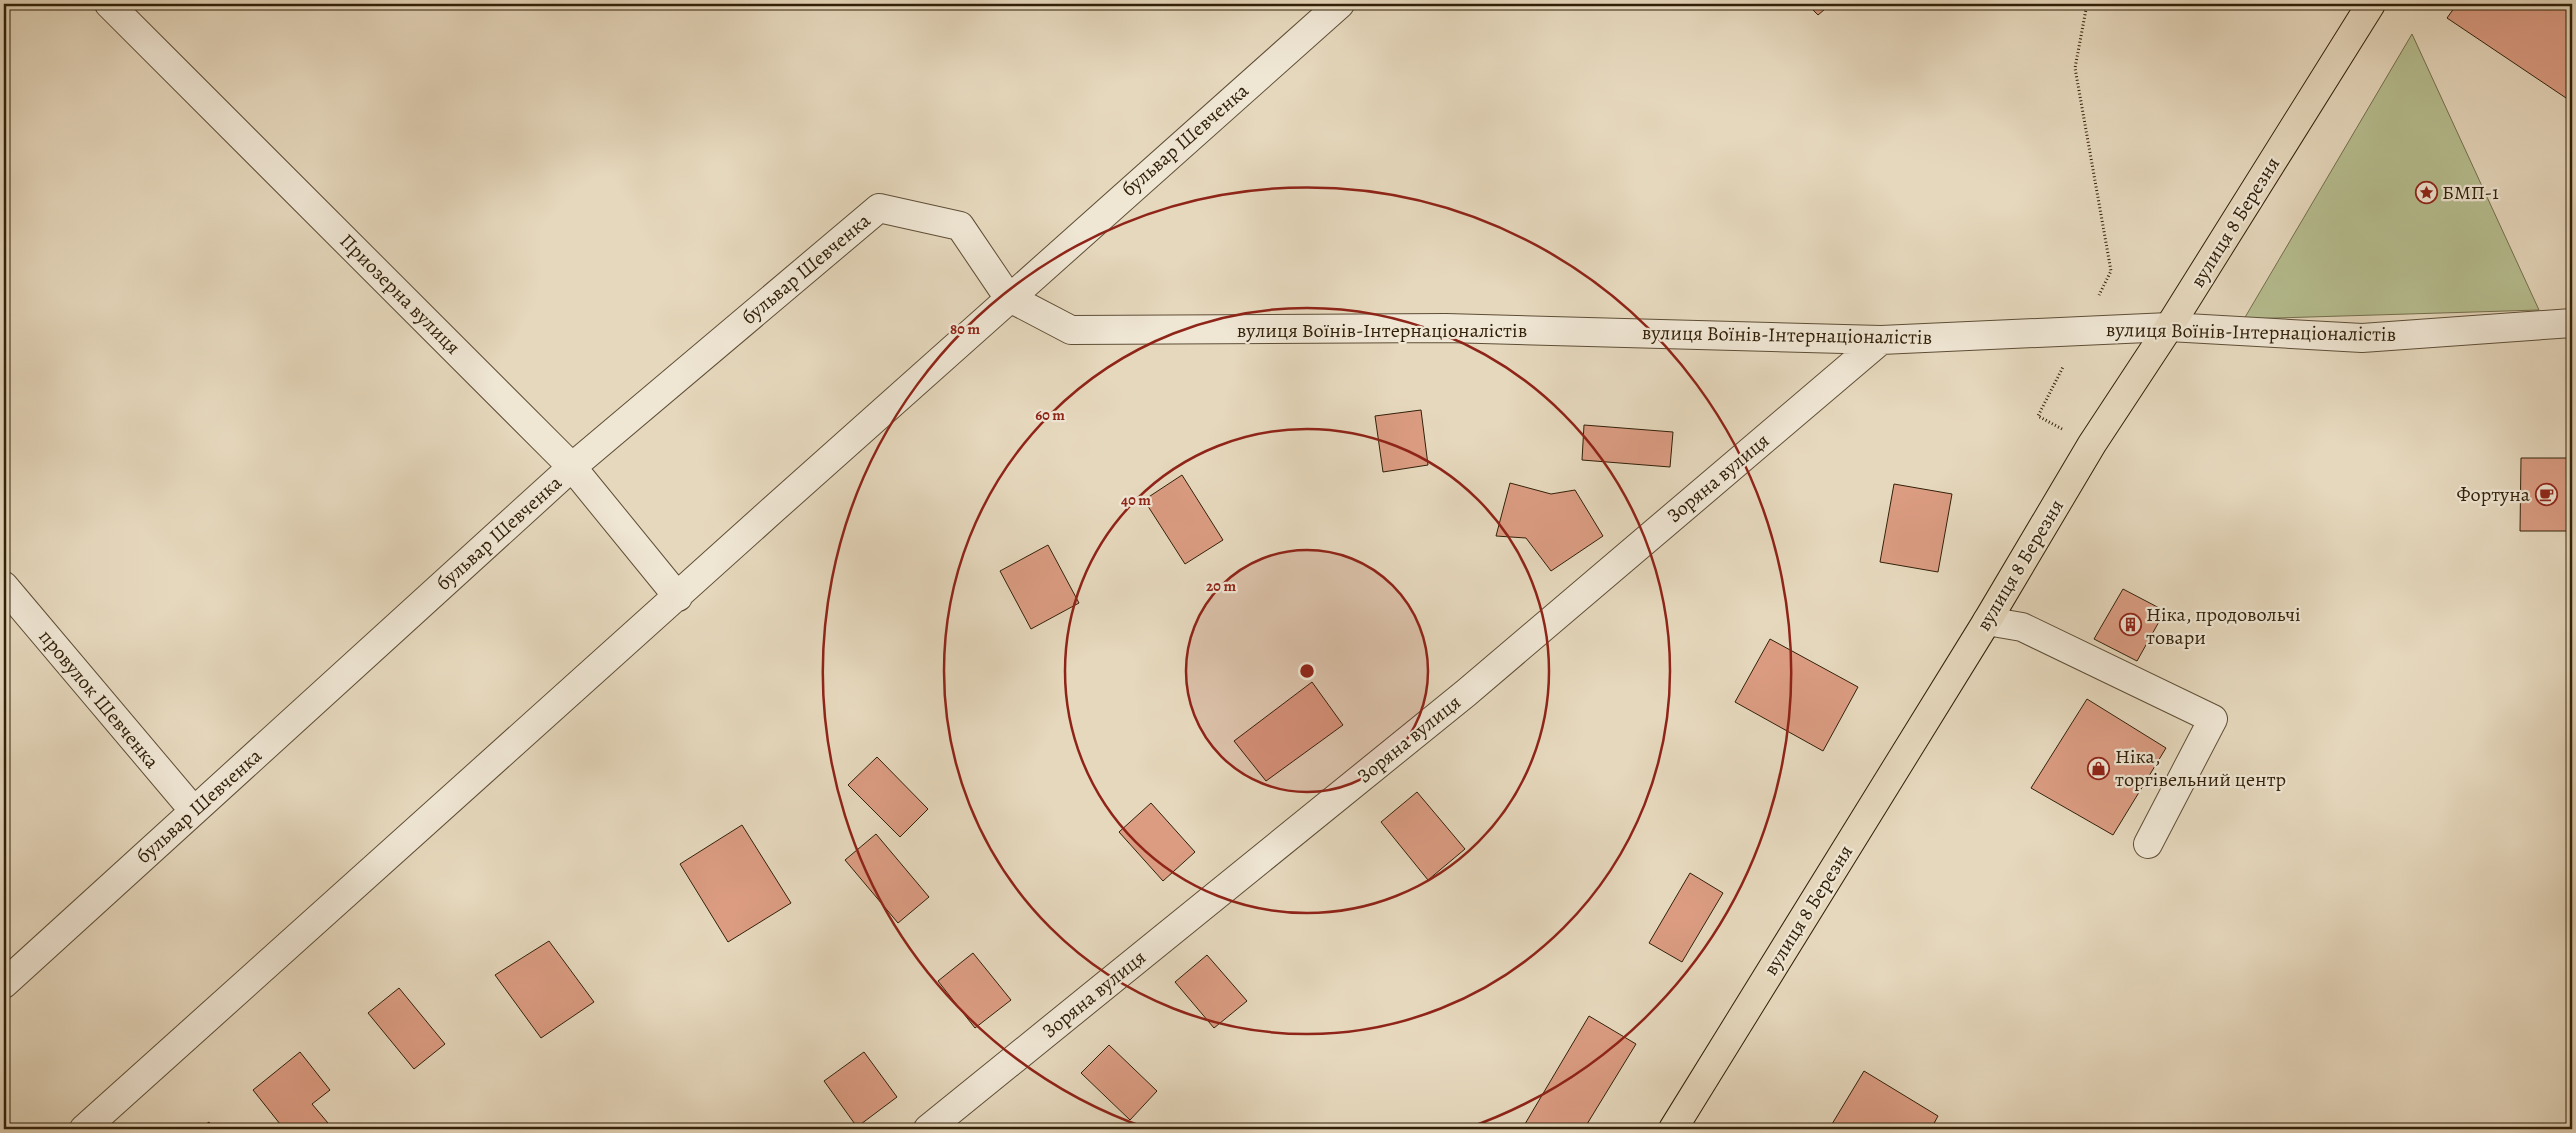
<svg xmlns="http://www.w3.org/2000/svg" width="2576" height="1133" font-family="Alegreya,serif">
	<rect width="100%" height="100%" fill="#e6d8bd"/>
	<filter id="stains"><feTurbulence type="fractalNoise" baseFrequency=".004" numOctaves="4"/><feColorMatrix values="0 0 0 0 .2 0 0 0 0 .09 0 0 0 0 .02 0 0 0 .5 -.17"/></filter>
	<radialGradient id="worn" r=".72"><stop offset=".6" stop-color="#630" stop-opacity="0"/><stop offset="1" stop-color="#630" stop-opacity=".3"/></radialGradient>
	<!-- green -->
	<path fill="#b6be90" stroke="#746f4c" d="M 2412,34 L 2539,310 L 2244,319 Z"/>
	<!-- building -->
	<path fill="#db9c82" stroke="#312009" d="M 1807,4 L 1831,4 L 1818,15 Z
		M 2457,4 L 2572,4 L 2572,102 L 2447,18 Z
		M 1421,410 L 1428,465 L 1383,472 L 1375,416 Z
		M 1584,425 L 1673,432 L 1670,467 L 1582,460 Z
		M 2521,458 L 2572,458 L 2572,531 L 2520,531 Z
		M 1182,475 L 1223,540 L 1185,564 L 1144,500 Z
		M 1510,483 L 1551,494 L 1575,490 L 1603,536 L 1551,571 L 1526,538 L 1496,536 Z
		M 1894,484 L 1952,494 L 1938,572 L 1880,562 Z
		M 1048,545 L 1079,603 L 1031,629 L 1000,571 Z
		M 2123,589 L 2165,611 L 2137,661 L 2094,639 Z
		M 1770,639 L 1858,687 L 1823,751 L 1735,702 Z
		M 1312,682 L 1343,725 L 1266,781 L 1234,741 Z
		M 2087,699 L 2166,748 L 2113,835 L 2031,788 Z
		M 877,757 L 928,809 L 900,837 L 848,785 Z
		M 1417,792 L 1465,849 L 1428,880 L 1381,822 Z
		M 1151,803 L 1195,852 L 1163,881 L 1119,832 Z
		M 742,825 L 791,903 L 728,942 L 680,864 Z
		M 876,834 L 929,897 L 898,923 L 845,860 Z
		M 1690,873 L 1723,893 L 1682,962 L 1649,943 Z
		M 549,941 L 594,1002 L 541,1038 L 495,975 Z
		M 973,953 L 1011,1000 L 975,1028 L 938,981 Z
		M 1207,955 L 1247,1001 L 1214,1028 L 1175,982 Z
		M 399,988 L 445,1044 L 414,1069 L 368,1013 Z
		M 1589,1016 L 1636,1044 L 1584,1129 L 1522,1129 Z
		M 1109,1045 L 1157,1091 L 1130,1120 L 1081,1073 Z
		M 300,1052 L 330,1090 L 312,1104 L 333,1129 L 284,1129 L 253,1090 Z
		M 864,1052 L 897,1097 L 857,1127 L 824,1081 Z
		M 1864,1071 L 1938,1116 L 1931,1129 L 1829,1129 Z
		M 209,1122 L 214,1129 L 199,1129 Z"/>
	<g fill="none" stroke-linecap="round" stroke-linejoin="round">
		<defs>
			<path id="minor" d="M 109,4 L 572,467 L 678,597
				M 4,586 L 194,811
				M 1987,621 L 2022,627 L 2213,719 L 2148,844
				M 4,984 L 572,467 L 879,208 L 960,226 L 1008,297 L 1071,330 L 1446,328 L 1881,340 L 2169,327 L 2362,338 L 2572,323
				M 84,1129 C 502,754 919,376 1340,4
				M 928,1129 L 1466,693 L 1881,340"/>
			<path id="major" d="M 1673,1129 L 1987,621 L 2092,444 L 2169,327 L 2371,4"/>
		</defs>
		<!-- minor casing -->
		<use href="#minor" stroke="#5e4e36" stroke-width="30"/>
		<!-- major casing -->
		<use href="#major" stroke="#312009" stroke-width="30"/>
		<!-- path -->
		<path stroke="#312009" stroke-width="3" stroke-dasharray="1 2.5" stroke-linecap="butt" d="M 2087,4 L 2075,68 L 2111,271 L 2099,295
			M 2062,429 L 2038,416 L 2063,367"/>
		<!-- minor -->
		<use href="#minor" stroke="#efe6d4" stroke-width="28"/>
		<!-- major -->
		<use href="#major" stroke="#e6d8bd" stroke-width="28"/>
	</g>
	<!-- distance rings -->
	<circle cx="1307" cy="671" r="121" fill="#8f2418" fill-opacity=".12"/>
	<g fill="none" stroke="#8f2418" stroke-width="2.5">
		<circle cx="1307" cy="671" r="121"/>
		<circle cx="1307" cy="671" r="242"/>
		<circle cx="1307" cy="671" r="363"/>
		<path d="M1149 1129A484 484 0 1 1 1465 1129"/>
	</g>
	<!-- icons -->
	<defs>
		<symbol id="sight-ring" viewBox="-11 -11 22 22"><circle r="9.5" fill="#efe6d4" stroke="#8f2418" stroke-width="1.5"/><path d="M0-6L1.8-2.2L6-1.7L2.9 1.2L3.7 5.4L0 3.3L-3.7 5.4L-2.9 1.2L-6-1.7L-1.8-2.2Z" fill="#8f2418"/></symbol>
		<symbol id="cafe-ring" viewBox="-11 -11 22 22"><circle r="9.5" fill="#efe6d4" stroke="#8f2418" stroke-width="1.5"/><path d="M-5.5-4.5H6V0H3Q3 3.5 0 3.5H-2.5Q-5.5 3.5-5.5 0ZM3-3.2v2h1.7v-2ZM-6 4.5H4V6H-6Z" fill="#8f2418"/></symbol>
		<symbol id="building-ring" viewBox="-11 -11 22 22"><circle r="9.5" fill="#efe6d4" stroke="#8f2418" stroke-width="1.5"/><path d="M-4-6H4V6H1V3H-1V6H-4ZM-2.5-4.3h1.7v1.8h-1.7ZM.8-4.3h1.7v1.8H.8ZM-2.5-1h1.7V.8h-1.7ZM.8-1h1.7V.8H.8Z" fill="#8f2418"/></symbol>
		<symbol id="shop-ring" viewBox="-11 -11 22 22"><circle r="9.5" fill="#efe6d4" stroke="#8f2418" stroke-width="1.5"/><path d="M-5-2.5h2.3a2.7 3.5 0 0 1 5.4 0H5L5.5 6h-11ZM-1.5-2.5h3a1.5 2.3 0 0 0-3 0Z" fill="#8f2418"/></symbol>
	</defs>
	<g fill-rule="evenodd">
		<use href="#sight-ring" x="2414" y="180" width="25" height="25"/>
		<use href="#cafe-ring" x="2534" y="482" width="25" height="25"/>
		<use href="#building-ring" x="2118" y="612" width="25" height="25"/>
		<use href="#shop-ring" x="2086" y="756" width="25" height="25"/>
	</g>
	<g text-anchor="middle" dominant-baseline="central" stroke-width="4.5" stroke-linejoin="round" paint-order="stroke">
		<!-- street labels -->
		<g font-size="20" fill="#312009" stroke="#efe6d4">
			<text transform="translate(1185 140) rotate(-41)">бульвар Шевченка</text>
			<text transform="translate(2235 222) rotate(-58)">вулиця 8 Березня</text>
			<text transform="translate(806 269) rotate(-40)">бульвар Шевченка</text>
			<text transform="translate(400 294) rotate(45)">Приозерна вулиця</text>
			<text x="1382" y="330">вулиця Воїнів-Інтернаціоналістів</text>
			<text transform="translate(2251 332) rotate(1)">вулиця Воїнів-Інтернаціоналістів</text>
			<text transform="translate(1787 335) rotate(1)">вулиця Воїнів-Інтернаціоналістів</text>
			<text transform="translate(1718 478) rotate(-40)">Зоряна вулиця</text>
			<text transform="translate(499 533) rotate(-42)">бульвар Шевченка</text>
			<text transform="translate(2020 565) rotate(-59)">вулиця 8 Березня</text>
			<text transform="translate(99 699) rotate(50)">провулок Шевченка</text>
			<text transform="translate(1409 739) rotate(-39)">Зоряна вулиця</text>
			<text transform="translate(199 806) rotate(-42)">бульвар Шевченка</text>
			<text transform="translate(1808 910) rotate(-58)">вулиця 8 Березня</text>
			<text transform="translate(1094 994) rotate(-39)">Зоряна вулиця</text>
		</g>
		<!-- poi labels -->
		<g font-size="20" fill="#312009" stroke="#efe6d4" text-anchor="start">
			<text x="2442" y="192">БМП-1</text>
			<text x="2530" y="494" text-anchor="end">Фортуна</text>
			<text x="2146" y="614">Ніка, продовольчі<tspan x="2146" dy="23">товари</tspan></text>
			<text x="2115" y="756">Ніка,<tspan x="2115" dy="23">торгівельний центр</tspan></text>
		</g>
	</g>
	<circle cx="1307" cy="671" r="8" fill="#8f2418" stroke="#efe6d4" stroke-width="2.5"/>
	<g font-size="15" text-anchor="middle" font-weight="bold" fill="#8f2418" stroke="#efe6d4" stroke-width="4.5" stroke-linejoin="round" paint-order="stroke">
		<text x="965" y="334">80 m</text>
		<text x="1050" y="420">60 m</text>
		<text x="1136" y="505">40 m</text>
		<text x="1221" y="591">20 m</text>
	</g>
	<!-- margin -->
	<rect width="2576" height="1133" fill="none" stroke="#e6d8bd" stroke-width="20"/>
	<rect x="5" y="5" width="2566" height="1123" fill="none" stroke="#312009" stroke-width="2.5"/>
	<rect x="10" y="10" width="2556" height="1113" fill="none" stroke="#312009"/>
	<rect width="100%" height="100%" filter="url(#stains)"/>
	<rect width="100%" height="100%" fill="url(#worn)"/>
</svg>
